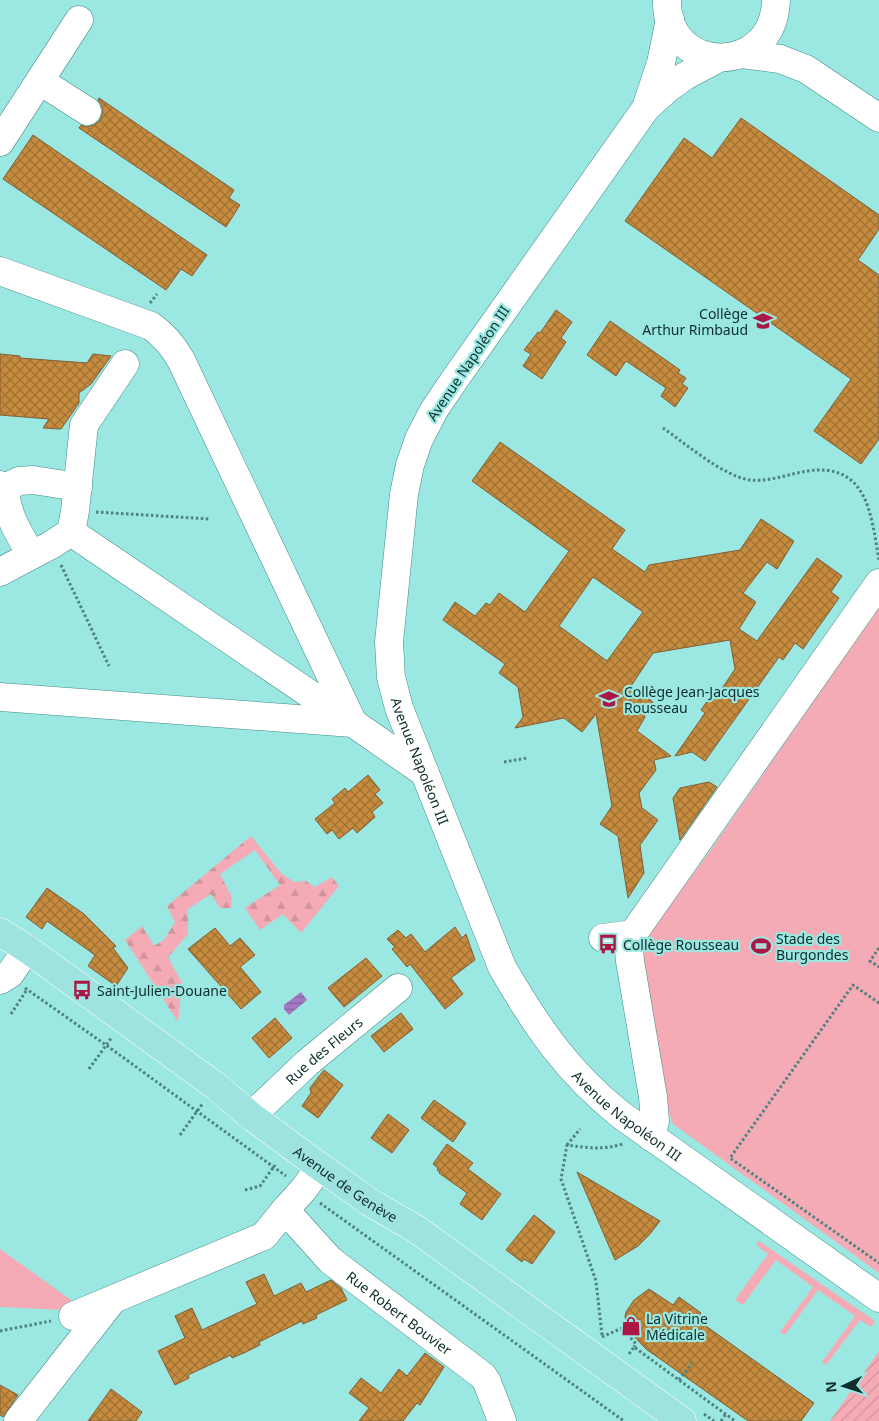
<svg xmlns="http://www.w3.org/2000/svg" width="879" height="1421" font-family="'Noto Sans',sans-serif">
	<defs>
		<pattern id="forest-firs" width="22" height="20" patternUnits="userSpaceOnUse" patternTransform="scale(1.25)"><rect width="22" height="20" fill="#f5abb5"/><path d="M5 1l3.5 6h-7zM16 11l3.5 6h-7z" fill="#d1939c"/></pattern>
		<pattern id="garden-furrows" width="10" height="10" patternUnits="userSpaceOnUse" patternTransform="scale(1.25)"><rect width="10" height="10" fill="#f5abb5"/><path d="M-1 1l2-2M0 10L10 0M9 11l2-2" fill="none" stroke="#d1939c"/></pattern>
		<pattern id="water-rules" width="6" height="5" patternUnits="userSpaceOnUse" patternTransform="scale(1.25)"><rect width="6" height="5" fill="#a378c2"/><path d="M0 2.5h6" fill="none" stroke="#83639e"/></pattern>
		<pattern id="building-cross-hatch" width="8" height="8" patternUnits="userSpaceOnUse" patternTransform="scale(1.25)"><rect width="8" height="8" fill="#c68b3e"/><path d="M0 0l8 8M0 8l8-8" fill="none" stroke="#9f7234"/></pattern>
	</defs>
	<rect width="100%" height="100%" fill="#9be7e1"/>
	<!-- grass -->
	<path fill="#f5abb5" d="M 879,607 L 879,1273 L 673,1124 L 664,1098 L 640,955 L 645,938 L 705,858 Z
		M 759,1241 L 875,1321 L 871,1327 L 860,1320 L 826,1365 L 822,1362 L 855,1316 L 818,1290 L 785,1335 L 780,1332 L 813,1287 L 776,1260 L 743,1305 L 735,1300 L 768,1254 L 756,1245 Z
		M 0,1249 L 78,1305 L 65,1310 L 0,1307 Z"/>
	<!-- forest -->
	<path fill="url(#forest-firs)" d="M 251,836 L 281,873 L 294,882 L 306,881 L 315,887 L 332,877 L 339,886 L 301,933 L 283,914 L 260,930 L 245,908 L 280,885 L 255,850 L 220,874 L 232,897 L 231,908 L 220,908 L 211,894 L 188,909 L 188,934 L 168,957 L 182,983 L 178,1022 L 125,940 L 142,926 L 154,946 L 164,940 L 175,922 L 167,906 Z"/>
	<!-- garden -->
	<path fill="url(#garden-furrows)" d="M 879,1351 L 879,1421 L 830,1421 Z"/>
	<!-- water -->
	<path fill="url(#water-rules)" d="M 301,992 L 307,1000 L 289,1015 L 284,1009 L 284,1005 Z"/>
	<!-- building -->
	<path fill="url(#building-cross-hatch)" stroke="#815e33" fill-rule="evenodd" d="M 99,98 L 234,190 L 229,198 L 240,205 L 226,227 L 79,128 L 81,125 L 87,127 L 94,125 L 100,120 L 103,111 L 101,104 L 98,100 Z
		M 741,118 L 879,215 L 879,229 L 858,260 L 879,275 L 879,439 L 861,464 L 814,431 L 851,379 L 625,221 L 684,138 L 712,158 Z
		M 33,135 L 207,255 L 192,276 L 181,269 L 166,290 L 3,179 Z
		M 556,310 L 572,322 L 561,338 L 566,342 L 542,379 L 523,366 L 531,354 L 524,350 L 538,332 L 540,333 Z
		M 610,321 L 680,370 L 678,373 L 686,378 L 682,384 L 688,388 L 675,407 L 661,396 L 666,388 L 626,361 L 616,376 L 587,355 Z
		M 0,354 L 20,356 L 20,358 L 87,363 L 93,354 L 111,356 L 91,384 L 79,393 L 79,403 L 61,429 L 43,428 L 49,419 L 0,415 Z
		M 500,442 L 625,530 L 612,549 L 645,572 L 649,565 L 740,550 L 761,519 L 794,541 L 777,569 L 767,562 L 743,593 L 756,602 L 739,629 L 757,641 L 817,558 L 842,576 L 831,592 L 839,598 L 803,649 L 795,643 L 783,660 L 779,657 L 705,761 L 692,752 L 675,756 L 705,713 L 701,710 L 713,693 L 717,696 L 735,669 L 730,640 L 653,653 L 631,686 L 653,702 L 644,714 L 645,717 L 637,731 L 671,756 L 654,760 L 656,770 L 639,793 L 642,808 L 658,820 L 640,845 L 644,873 L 628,898 L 618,836 L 600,824 L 612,806 L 596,714 L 582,732 L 564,718 L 515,728 L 523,717 L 518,687 L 499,673 L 505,664 L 443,620 L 455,602 L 475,616 L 486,603 L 490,605 L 499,593 L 525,612 L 569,551 L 472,481 ZM 593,577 L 643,612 L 607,661 L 559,626 Z
		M 368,775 L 380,790 L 375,794 L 383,803 L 372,812 L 375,817 L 357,833 L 353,828 L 339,839 L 332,830 L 327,834 L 315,819 L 335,803 L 332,799 L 345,788 L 348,792 Z
		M 709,782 L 717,787 L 680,840 L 673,798 L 680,788 Z
		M 47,888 L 84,914 L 116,946 L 113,948 L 128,968 L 116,986 L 88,966 L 95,955 L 47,921 L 42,929 L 26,917 Z
		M 455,927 L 462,938 L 466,934 L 475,960 L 451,978 L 463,994 L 445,1009 L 410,964 L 407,967 L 392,949 L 395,947 L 387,939 L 398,930 L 406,938 L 411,934 L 425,952 Z
		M 215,928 L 230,946 L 240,938 L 255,955 L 240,967 L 261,992 L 241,1009 L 188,949 Z
		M 366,958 L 382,976 L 344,1007 L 328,988 Z
		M 401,1013 L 413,1029 L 384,1052 L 371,1036 Z
		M 275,1018 L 292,1038 L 269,1058 L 252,1038 Z
		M 324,1070 L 343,1085 L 318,1118 L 302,1106 L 311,1093 L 310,1088 Z
		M 434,1100 L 466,1123 L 453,1142 L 421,1118 Z
		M 388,1114 L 409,1130 L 392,1153 L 371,1138 Z
		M 447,1144 L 473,1163 L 468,1169 L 501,1194 L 482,1220 L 460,1204 L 467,1193 L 439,1173 L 440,1172 L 437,1170 L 438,1168 L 433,1164 Z
		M 577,1172 L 660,1221 L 650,1234 L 638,1246 L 615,1260 Z
		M 534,1215 L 555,1232 L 532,1264 L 524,1259 L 522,1262 L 506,1250 Z
		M 264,1274 L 274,1296 L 301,1283 L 306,1292 L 331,1280 L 341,1288 L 347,1300 L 316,1315 L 317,1318 L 303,1324 L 302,1321 L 259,1342 L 260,1345 L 246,1352 L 232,1358 L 231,1355 L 188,1375 L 189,1378 L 175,1385 L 158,1351 L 185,1338 L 175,1316 L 192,1308 L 202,1330 L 257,1304 L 246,1282 Z
		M 649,1289 L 673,1305 L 679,1297 L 701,1313 L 696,1319 L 814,1403 L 801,1421 L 748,1421 L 646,1349 L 630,1332 L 625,1317 L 626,1312 L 634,1300 Z
		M 425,1353 L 444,1367 L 420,1405 L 417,1403 L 403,1421 L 359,1421 L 369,1408 L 349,1393 L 361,1378 L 381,1393 L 399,1369 L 407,1376 Z
		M 0,1385 L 18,1395 L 3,1417 L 0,1415 Z
		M 111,1389 L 142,1412 L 136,1421 L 88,1421 Z"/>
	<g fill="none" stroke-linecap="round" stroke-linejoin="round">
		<defs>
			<g id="minor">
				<path d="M 667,0 C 665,75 774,78 776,0"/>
				<path id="s1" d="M 670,19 L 661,63 L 646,108 L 455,379 L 434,410 L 419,439 L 410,465 L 404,494 L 389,642 L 391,677 L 399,708 L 502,967 C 536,1026 567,1072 621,1115 L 879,1298"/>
				<path d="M 742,54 L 780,59 L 806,69 L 879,118"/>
				<path d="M 40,81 L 87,111"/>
				<path d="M 647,107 L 668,88 L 685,76 L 719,58"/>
				<path d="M 0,142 L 79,20"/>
				<path d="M 0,271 L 151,326 C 164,335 173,346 181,360 L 353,723"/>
				<path d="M 0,485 L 5,488 C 6,513 18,533 31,554"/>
				<path d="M 5,488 L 19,481 L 33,480 L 78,487"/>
				<path d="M 71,532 L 351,722"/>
				<path d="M 0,572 L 51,545 L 71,532 L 75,511 L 84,425 L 125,364"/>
				<path d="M 0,697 L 353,723 L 425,773"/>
				<path d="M 603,938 L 633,934"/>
				<path d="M 0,980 L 10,974 L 27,949"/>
				<path id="s2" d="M 251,1116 L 307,1063 L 398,988"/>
				<path d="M 651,1137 L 655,1121 L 653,1097 L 630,961 L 629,949 L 633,934 L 879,583"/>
				<path id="s3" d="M 320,1167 L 303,1190 L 285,1210 L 330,1260 L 483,1376 L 487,1382 L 502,1421"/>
				<path d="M 73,1316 L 264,1236 L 285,1210"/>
				<path d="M 18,1421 L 111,1302"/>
			</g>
			<g id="major">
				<path id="s4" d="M 0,932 L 27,949 L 217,1087 L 251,1116 L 312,1161 L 371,1203 L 416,1229 L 682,1421"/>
			</g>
		</defs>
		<!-- minor casing -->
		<use href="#minor" stroke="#408b87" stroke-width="29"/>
		<!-- major casing -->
		<use href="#major" stroke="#fff" stroke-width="29"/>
		<!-- path -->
		<path stroke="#4e827e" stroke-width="3" stroke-dasharray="2.5 2.5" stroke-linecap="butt" d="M 150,303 L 157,294
			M 663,428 C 686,444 723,476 750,480 C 769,482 789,474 807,471 C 868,462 871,515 879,560
			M 96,512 L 210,519
			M 61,565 L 109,666
			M 504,762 L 527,758
			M 879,948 L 870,961 L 879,967
			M 25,988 L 106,1045 L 286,1176
			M 879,1003 L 853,985 L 730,1158 L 879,1263
			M 11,1014 L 26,991
			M 89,1069 L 112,1037
			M 180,1135 L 203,1103
			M 567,1145 L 580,1129
			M 245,1190 L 260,1186 L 275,1165
			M 320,1203 L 624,1421
			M 0,1331 L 51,1321
			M 602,1335 L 596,1281 L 561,1179 L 567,1145 C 587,1148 603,1150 623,1144
			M 602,1337 L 622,1328 L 636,1344 L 634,1347
			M 629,1354 L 634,1347 L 735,1421
			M 679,1380 L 692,1363
			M 704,1414 L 714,1421
			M 721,1421 L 726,1414"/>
		<!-- minor -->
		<use href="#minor" stroke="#fff" stroke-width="28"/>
		<!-- major -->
		<use href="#major" stroke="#9fe3e0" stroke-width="28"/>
	</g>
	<!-- icons -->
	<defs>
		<symbol id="school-bare" viewBox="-9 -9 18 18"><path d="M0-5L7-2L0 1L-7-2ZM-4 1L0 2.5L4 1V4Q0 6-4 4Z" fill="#ab1745" stroke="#9be7e1" stroke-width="2.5" paint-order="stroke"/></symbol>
		<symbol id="bus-bare" viewBox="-9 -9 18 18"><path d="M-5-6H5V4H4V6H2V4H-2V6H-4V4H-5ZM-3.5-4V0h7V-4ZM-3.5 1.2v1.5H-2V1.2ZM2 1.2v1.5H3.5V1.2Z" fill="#ab1745" stroke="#9be7e1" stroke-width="2.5" paint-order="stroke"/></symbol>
		<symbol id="stadium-bare" viewBox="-9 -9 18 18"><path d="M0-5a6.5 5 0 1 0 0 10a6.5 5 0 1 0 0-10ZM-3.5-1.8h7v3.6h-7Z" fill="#ab1745" stroke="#9be7e1" stroke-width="2.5" paint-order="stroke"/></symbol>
		<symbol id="shop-bare" viewBox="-9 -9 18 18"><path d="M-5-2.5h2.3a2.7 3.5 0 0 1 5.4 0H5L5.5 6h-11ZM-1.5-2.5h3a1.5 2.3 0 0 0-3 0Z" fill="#ab1745" stroke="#9be7e1" stroke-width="2.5" paint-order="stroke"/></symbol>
	</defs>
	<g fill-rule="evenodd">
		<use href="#school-bare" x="749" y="307" width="28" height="28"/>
		<use href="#school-bare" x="595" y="685" width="28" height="28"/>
		<use href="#bus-bare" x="594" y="930" width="28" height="28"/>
		<use href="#stadium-bare" x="747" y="932" width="28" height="28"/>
		<use href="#bus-bare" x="68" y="976" width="28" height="28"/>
		<use href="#shop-bare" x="617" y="1312" width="28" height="28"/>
	</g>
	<g text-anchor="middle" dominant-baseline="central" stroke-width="4.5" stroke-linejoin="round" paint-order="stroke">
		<!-- poi labels -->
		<g font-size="14" fill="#0e2e2c" stroke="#9be7e1" text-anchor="start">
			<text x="748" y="313" text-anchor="end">Collège<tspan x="748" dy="16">Arthur Rimbaud</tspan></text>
			<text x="624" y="691">Collège Jean-Jacques<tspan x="624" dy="16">Rousseau</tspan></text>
			<text x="776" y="938">Stade des<tspan x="776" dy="16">Burgondes</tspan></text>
			<text x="623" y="944">Collège Rousseau</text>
			<text x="97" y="990">Saint-Julien-Douane</text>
			<text x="646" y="1318">La Vitrine<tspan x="646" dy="16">Médicale</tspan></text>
		</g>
		<!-- street labels -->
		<g font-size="14" fill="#0e2e2c" stroke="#9be7e1">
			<text transform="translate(468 363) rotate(-56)">Avenue Napoléon III</text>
			<text stroke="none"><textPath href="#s1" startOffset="824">Avenue Napoléon III</textPath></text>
			<text stroke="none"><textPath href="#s2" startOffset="98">Rue des Fleurs</textPath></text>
			<text stroke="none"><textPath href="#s1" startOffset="1242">Avenue Napoléon III</textPath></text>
			<text stroke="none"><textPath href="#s4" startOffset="428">Avenue de Genève</textPath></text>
			<text stroke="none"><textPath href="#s3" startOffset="210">Rue Robert Bouvier</textPath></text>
		</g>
	</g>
	<!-- north arrow -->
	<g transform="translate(844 1386) rotate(266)" stroke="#9be7e1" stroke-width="4" paint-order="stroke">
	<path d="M0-4L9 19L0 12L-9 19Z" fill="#0e2e2c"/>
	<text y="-8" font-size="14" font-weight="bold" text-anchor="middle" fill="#0e2e2c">N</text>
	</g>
</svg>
